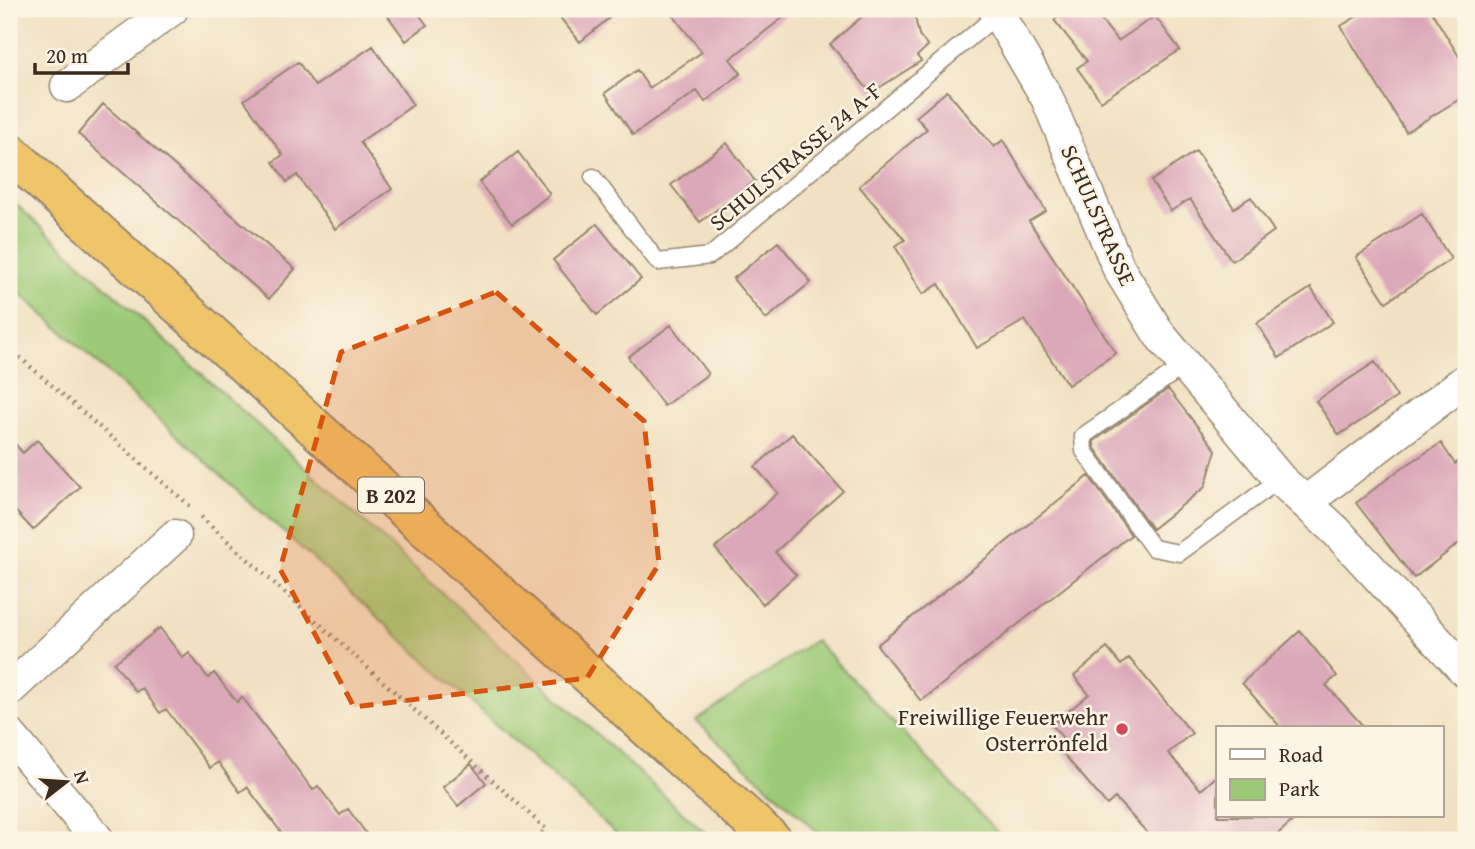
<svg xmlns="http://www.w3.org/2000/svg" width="1475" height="849" font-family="'Gentium Book Plus',serif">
	<rect width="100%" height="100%" fill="#fcf5e5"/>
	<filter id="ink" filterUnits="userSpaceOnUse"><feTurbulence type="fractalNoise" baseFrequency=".0143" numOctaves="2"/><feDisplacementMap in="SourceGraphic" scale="14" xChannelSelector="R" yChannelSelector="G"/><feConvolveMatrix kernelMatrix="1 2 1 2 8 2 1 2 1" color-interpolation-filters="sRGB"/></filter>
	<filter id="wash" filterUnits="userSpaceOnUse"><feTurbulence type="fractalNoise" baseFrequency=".00686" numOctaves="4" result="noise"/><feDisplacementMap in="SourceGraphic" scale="28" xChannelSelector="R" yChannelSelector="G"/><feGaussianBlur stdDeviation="1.57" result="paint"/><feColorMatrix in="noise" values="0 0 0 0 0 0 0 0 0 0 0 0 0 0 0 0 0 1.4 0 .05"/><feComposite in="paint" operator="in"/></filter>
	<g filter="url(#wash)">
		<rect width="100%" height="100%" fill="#f1e1c2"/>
		<!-- green -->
		<path fill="#9dca77" stroke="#6c7a4a" stroke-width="2" d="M 9,198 L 713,840 L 623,840 L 9,283 Z
			M 815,640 L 1005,840 L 826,840 L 696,721 Z"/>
		<g id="blocks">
			<!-- building -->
			<path fill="#dba8b9" d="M 383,9 L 415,9 L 427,25 L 406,41 Z
				M 553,9 L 620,9 L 580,42 Z
				M 668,9 L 794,9 L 730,59 L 741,73 L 705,102 L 697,91 L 633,135 L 605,93 L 637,70 L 649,88 L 702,52 Z
				M 871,9 L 896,9 L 915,17 L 919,35 L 928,46 L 917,56 L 921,61 L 871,93 L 830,44 Z
				M 1069,9 L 1092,9 L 1118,41 L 1155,16 L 1180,50 L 1101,101 L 1077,68 L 1087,61 L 1054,20 Z
				M 1369,9 L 1430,9 L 1466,68 L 1466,95 L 1406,132 L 1341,26 Z
				M 373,46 L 413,105 L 360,142 L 392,189 L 335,229 L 297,175 L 287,182 L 273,162 L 283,155 L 244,100 L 298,62 L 315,86 Z
				M 947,91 L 994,147 L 1003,140 L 1046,211 L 1029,221 L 1116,353 L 1068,385 L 1025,320 L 977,348 L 939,284 L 923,294 L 895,246 L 905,240 L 859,186 L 927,129 L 916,117 Z
				M 103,104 L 295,269 L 269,299 L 78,134 Z
				M 727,143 L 755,181 L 700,222 L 671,185 Z
				M 1196,151 L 1234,208 L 1251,197 L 1274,231 L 1232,261 L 1190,199 L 1171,211 L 1151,181 Z
				M 518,152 L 550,194 L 512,224 L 479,182 Z
				M 1422,214 L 1451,259 L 1386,302 L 1356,257 Z
				M 597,224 L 641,279 L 597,315 L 553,260 Z
				M 778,242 L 811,282 L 766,319 L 733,279 Z
				M 1311,288 L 1333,322 L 1279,358 L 1257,323 Z
				M 671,325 L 708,374 L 664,406 L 628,357 Z
				M 1375,362 L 1397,397 L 1339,435 L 1316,401 Z
				M 1168,389 L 1216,450 L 1205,487 L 1152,529 L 1094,447 L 1094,441 Z
				M 792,434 L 843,491 L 775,552 L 796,575 L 763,604 L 715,548 L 778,493 L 755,467 Z
				M 9,437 L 23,453 L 37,440 L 80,487 L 33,530 L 9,504 Z
				M 1441,443 L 1455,464 L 1466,456 L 1466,538 L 1414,578 L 1356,503 L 1399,470 Z
				M 1089,476 L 1131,535 L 921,701 L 877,645 Z
				M 160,628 L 183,658 L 189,653 L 208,678 L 214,673 L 237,702 L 242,697 L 313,790 L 318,786 L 340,815 L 348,809 L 371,840 L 287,840 L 247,787 L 240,792 L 218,762 L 210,768 L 166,709 L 160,713 L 142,688 L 136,692 L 114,663 Z
				M 1300,631 L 1337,676 L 1326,685 L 1365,728 L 1281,728 L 1242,683 Z
				M 1107,648 L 1121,665 L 1129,658 L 1192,733 L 1168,753 L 1201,790 L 1218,775 L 1218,816 L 1298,816 L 1271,840 L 1154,840 L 1115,798 L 1107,805 L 1061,751 L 1069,745 L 1052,725 L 1089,694 L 1074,676 Z
				M 471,764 L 486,783 L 458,806 L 443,787 Z"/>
		</g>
	</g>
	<g filter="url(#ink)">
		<use href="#blocks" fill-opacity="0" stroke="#968670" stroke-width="2"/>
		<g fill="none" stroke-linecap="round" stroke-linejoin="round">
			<defs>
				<path id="service" d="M 593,177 L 658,262 L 710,256 L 998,14
					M 1185,365 L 1083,436 L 1084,451 L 1153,548 L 1179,553 L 1280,479"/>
				<path id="minor" d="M 995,9 L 1047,98 L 1119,269 L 1159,334 L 1280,479 L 1337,532 L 1466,672
					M 67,86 L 172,9
					M 1306,502 L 1466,380
					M 9,690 L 175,536
					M 9,734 L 98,840"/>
				<path id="trunk" d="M 9,152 L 772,840"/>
			</defs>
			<!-- service casing -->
			<use href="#service" stroke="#968670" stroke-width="19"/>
			<!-- minor casing -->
			<use href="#minor" stroke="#968670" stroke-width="35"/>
			<!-- trunk casing -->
			<use href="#trunk" stroke="#968670" stroke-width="42"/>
			<!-- path -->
			<path stroke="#968670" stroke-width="4.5" stroke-dasharray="2 5" stroke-linecap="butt" d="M 9,348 L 190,506
				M 201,517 L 546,829 L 534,840"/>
			<!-- service -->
			<use href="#service" stroke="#fff" stroke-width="16"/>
			<!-- minor -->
			<use href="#minor" stroke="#fff" stroke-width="32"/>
			<!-- trunk -->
			<use href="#trunk" stroke="#f0c469" stroke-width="38"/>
		</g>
	</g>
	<!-- marked area -->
	<path fill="#d7540e" fill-opacity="0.2" stroke="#d7540e" stroke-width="5" stroke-dasharray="14 9" stroke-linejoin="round" d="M 496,292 L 644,421 L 659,564 L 587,678 L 354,707 L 280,569 L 341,352 Z"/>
	<!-- markers -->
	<circle fill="#d1495b" stroke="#fcf5e5" stroke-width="2.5" cx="1122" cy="729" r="7"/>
	<g text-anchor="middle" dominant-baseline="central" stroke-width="5" stroke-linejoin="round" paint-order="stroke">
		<!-- shield labels -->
		<rect fill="#fcf5e5" stroke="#75675a" stroke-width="2" x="358" y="477.5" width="66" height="35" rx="5"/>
		<g font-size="21" font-weight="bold" fill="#3b2a1e">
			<text x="391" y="495">B 202</text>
		</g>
		<!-- street labels -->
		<g font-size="23" fill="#3b2a1e" stroke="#fcf5e5">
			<text transform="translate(795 156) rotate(-40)">SCHULSTRASSE 24 A-F</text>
			<text transform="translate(1099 215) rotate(66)">SCHULSTRASSE</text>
		</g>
		<!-- poi labels -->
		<g font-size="23" fill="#3b2a1e" stroke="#fcf5e5" text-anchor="end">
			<text x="1108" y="716">Freiwillige Feuerwehr<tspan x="1108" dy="26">Osterrönfeld</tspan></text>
		</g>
	</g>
	<!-- margin -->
	<rect width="1475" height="849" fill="none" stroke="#fcf5e5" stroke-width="35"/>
	<!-- legend -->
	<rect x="1216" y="726" width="228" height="91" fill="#fcf5e5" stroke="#afa495" stroke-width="2"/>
	<rect x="1230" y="749" width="35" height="10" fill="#ffffff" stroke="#afa495" stroke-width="2"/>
	<text x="1279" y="762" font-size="21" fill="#3b2a1e">Road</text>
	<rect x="1230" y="779" width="35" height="21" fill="#9dca77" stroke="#afa495" stroke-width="2"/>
	<text x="1279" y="796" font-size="21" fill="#3b2a1e">Park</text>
	<!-- north arrow -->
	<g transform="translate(66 782) rotate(73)" stroke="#fcf5e5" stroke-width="5" paint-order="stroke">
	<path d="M0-5L12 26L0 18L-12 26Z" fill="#3b2a1e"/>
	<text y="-10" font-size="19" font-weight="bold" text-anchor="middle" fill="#3b2a1e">N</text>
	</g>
	<!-- scale -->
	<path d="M35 63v10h93v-10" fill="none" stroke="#3b2a1e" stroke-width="3.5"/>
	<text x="46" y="63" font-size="21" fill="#3b2a1e" stroke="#fcf5e5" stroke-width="5" paint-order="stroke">20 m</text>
</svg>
